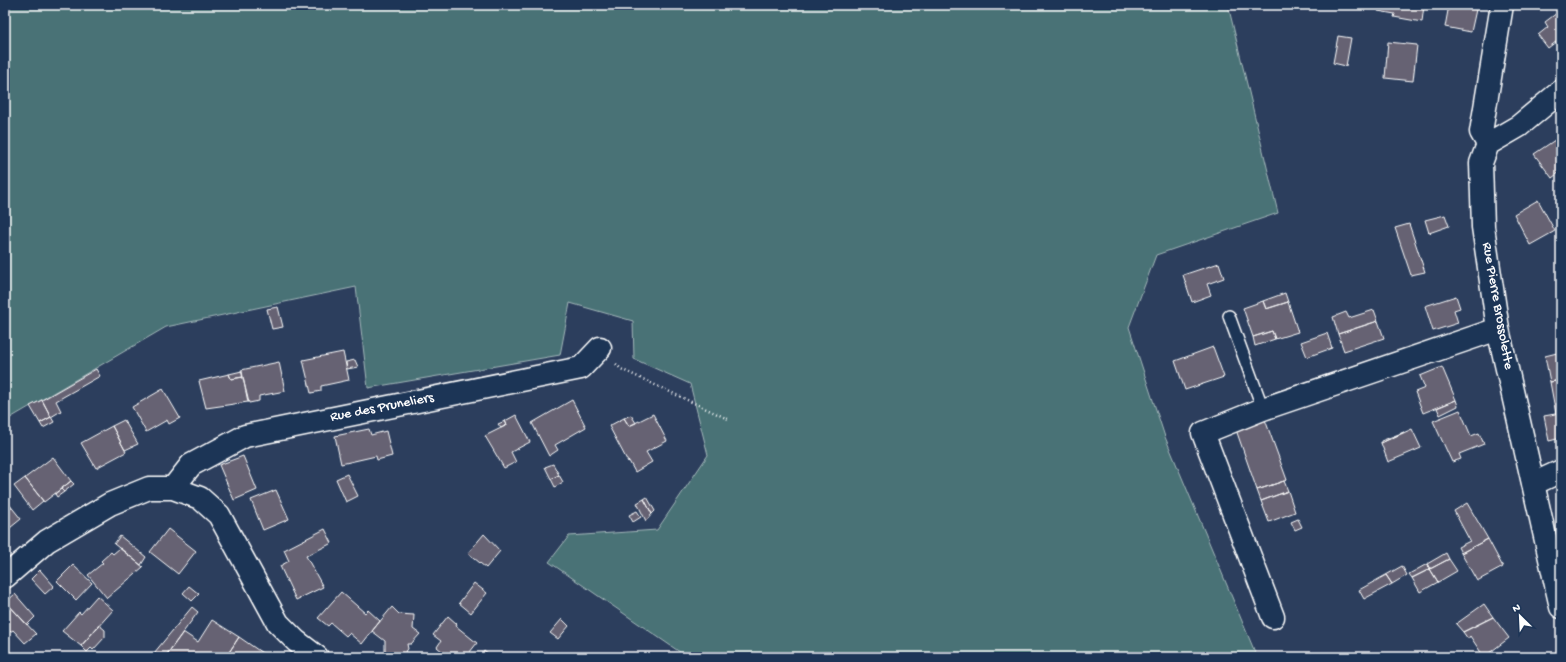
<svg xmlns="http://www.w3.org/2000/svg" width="1566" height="662" font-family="'Gochi Hand',sans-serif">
	<rect width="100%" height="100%" fill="#2c3e5d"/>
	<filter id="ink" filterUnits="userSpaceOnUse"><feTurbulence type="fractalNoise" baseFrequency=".025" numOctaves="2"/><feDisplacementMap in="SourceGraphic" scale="8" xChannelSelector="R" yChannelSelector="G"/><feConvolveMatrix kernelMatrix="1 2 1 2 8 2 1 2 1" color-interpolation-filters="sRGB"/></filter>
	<g filter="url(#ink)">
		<!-- green -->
		<path fill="#487276" stroke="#a4b8ba" d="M 5,5 L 1228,5 L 1278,213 L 1156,255 L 1129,327 L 1165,437 L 1257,657 L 687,657 L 549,562 L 569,536 L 657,530 L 708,455 L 690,384 L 634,359 L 633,321 L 570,303 L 560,355 L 368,388 L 356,287 L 166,327 L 5,421 Z"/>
		<!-- building -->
		<path fill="#666273" stroke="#fff" d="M 1379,5 L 1424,5 L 1422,22 L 1394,17 L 1395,14 L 1378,11 Z
			M 1431,5 L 1449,5 L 1449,8 Z
			M 1449,5 L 1477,5 L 1471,32 L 1445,27 Z
			M 1561,10 L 1561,38 L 1548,48 L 1538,35 L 1548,27 L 1545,22 Z
			M 1338,36 L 1351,38 L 1346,66 L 1333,63 Z
			M 1388,42 L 1417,45 L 1413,81 L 1385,78 Z
			M 1561,136 L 1561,171 L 1552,178 L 1534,154 Z
			M 1561,196 L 1561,207 L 1556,202 Z
			M 1538,200 L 1555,231 L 1530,245 L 1514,214 Z
			M 1445,215 L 1449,226 L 1429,233 L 1425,220 Z
			M 1409,224 L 1425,272 L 1411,275 L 1395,228 Z
			M 1219,263 L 1224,278 L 1207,284 L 1211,295 L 1192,302 L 1183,275 Z
			M 1285,293 L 1288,302 L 1266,309 L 1263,301 Z
			M 1456,296 L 1460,308 L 1454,310 L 1458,323 L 1433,331 L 1425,306 Z
			M 1263,301 L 1266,309 L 1288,302 L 1298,332 L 1275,339 L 1272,331 L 1253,337 L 1243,308 Z
			M 278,307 L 283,327 L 272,329 L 267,309 Z
			M 1374,310 L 1378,321 L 1338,334 L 1333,317 L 1346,312 L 1349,318 Z
			M 1378,321 L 1384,338 L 1344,351 L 1338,334 Z
			M 1272,331 L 1275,339 L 1255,346 L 1253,337 Z
			M 1327,333 L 1332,348 L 1307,357 L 1301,342 Z
			M 1213,347 L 1224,377 L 1185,390 L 1175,361 Z
			M 343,352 L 349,380 L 321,386 L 321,391 L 311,393 L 303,360 Z
			M 1561,352 L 1561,380 L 1550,382 L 1545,356 Z
			M 355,360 L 358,367 L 347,369 L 346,362 Z
			M 279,362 L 285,391 L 259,396 L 259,401 L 249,403 L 241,370 Z
			M 1442,367 L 1456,400 L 1423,413 L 1415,392 L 1425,388 L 1420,376 Z
			M 96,369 L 100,376 L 56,401 L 61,411 L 51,417 L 42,400 Z
			M 242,371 L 243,377 L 231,379 L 229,374 Z
			M 229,374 L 231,379 L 243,377 L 248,402 L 206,408 L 199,381 Z
			M 1561,380 L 1561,413 L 1556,414 L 1550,382 Z
			M 163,389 L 180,418 L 169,424 L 167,420 L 146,432 L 132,407 Z
			M 42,400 L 51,417 L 40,423 L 30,406 Z
			M 572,400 L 586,427 L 555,445 L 558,450 L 549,456 L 532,423 Z
			M 1456,400 L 1458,406 L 1440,415 L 1437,408 Z
			M 1460,410 L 1471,436 L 1479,433 L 1484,444 L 1459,454 L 1461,459 L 1452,462 L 1433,421 Z
			M 1561,413 L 1561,438 L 1549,441 L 1544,416 Z
			M 653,414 L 667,441 L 646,452 L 652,462 L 635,472 L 629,461 L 628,462 L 609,426 L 624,418 L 629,426 Z
			M 1263,414 L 1287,480 L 1257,490 L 1234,424 Z
			M 516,415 L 530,442 L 511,452 L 516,462 L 504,468 L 485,436 L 507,425 L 505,421 Z
			M 631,415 L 636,423 L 629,426 L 624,418 Z
			M 51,417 L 54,422 L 43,428 L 40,423 Z
			M 124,420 L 138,444 L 125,450 L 112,426 Z
			M 505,421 L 507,425 L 501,428 L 498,424 Z
			M 112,426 L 126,452 L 96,468 L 81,443 Z
			M 369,429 L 371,435 L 386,431 L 392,456 L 377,460 L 376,456 L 341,464 L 335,436 Z
			M 1412,429 L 1421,448 L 1388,462 L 1381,443 Z
			M 1404,432 L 1381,443 L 1381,441 Z
			M 243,456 L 257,490 L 234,500 L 219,465 Z
			M 53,457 L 71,481 L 44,502 L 25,478 Z
			M 553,464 L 559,475 L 551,479 L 545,467 Z
			M 347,474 L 358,496 L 346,502 L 336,479 Z
			M 559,475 L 563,482 L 555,487 L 551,479 Z
			M 25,478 L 43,501 L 32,510 L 14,486 Z
			M 71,481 L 74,484 L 64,492 L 61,489 Z
			M 1284,481 L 1288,491 L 1261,501 L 1257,490 Z
			M 61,489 L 64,492 L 57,497 L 55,494 Z
			M 276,490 L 289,519 L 263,530 L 251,500 Z
			M 1288,491 L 1295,512 L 1269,522 L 1261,501 Z
			M 647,497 L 655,511 L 652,514 L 644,499 Z
			M 5,499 L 21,519 L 5,532 Z
			M 644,499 L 652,514 L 646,521 L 637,503 Z
			M 1467,503 L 1488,539 L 1461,553 L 1458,547 L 1470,541 L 1454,511 Z
			M 637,511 L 641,517 L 633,522 L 629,515 Z
			M 1298,519 L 1302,527 L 1295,530 L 1291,522 Z
			M 168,529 L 196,551 L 178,574 L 150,552 Z
			M 325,529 L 332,543 L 306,556 L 323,587 L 296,600 L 280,566 L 289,561 L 284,550 Z
			M 484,534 L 500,551 L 486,568 L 468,553 Z
			M 120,536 L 146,557 L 141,565 L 114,544 Z
			M 1488,539 L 1503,567 L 1477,581 L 1461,553 Z
			M 120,548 L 143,567 L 107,598 L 88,575 L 103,563 L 101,561 L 111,552 L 113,554 Z
			M 1446,553 L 1449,559 L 1430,569 L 1427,564 Z
			M 1449,559 L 1457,571 L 1438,582 L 1430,569 Z
			M 1427,564 L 1430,569 L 1412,578 L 1409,574 Z
			M 73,565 L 92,583 L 76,600 L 57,581 Z
			M 1402,566 L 1407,575 L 1392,584 L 1386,575 Z
			M 1430,569 L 1438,582 L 1420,592 L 1412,578 Z
			M 40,570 L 54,586 L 45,594 L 31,579 Z
			M 1386,575 L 1392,584 L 1364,599 L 1359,590 Z
			M 474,583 L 487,593 L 471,613 L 459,603 Z
			M 189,586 L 199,594 L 192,601 L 183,593 Z
			M 341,592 L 365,613 L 368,610 L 380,621 L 362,644 L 349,633 L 346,636 L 331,623 L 328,626 L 318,618 Z
			M 15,594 L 35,617 L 27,625 L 6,602 Z
			M 97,596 L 113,610 L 81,646 L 62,631 L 79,612 L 81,614 Z
			M 6,602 L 36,634 L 25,643 L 13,630 L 10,632 L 5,627 Z
			M 1484,604 L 1493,617 L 1463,632 L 1456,624 Z
			M 192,607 L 198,612 L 165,657 L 160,657 L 154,653 Z
			M 392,607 L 399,614 L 414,615 L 413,629 L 420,634 L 411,644 L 407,644 L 408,649 L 401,657 L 392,657 L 385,651 L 385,641 L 372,631 Z
			M 448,616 L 457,624 L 456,626 L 477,643 L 466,657 L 449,657 L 437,647 L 441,641 L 433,635 Z
			M 1493,617 L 1509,638 L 1484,657 L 1470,636 L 1468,639 L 1463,632 Z
			M 562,619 L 569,626 L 558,639 L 550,633 Z
			M 212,620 L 239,637 L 226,657 L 165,657 L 183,632 L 198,642 Z
			M 99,625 L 105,630 L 105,637 L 93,650 L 91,648 L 87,652 L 81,646 Z
			M 239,637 L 268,657 L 226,657 Z
			M 484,651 L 491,657 L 480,657 Z
			M 591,652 L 596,657 L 587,657 Z"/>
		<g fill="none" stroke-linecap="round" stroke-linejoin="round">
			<defs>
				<path id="service" d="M 1229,316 L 1263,409"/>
				<path id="minor" d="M 1502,5 L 1481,132 L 1488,144 L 1481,163 L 1483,227 L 1498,329 L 1561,607
					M 1488,144 L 1519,126 L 1561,91
					M 1533,484 L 1561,471
					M 173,488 L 191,465 L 245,436 L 581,368 L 600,348
					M 5,577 L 47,541 L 110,504 L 149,488 L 173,488 L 200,498 L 219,515 L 278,623 L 296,641 L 317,657
					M 1273,617 L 1203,433 L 1263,409 L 1498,329"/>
			</defs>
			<!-- service casing -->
			<use href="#service" stroke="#fff" stroke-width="14"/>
			<!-- minor casing -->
			<use href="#minor" stroke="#fff" stroke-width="25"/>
			<!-- path -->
			<path stroke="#fff" stroke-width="2.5" stroke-dasharray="1 3" stroke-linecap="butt" d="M 616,364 L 621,369 L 730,420"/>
			<!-- service -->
			<use href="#service" stroke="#1d3557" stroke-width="11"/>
			<!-- minor -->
			<use href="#minor" stroke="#1d3557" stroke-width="22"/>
		</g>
	</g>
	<g text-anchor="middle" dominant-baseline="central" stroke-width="3.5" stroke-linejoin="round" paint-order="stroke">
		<!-- street labels -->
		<g font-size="14" fill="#fff" stroke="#1d3557">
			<text transform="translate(1497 306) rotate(80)">Rue Pierre Brossolette</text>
			<text transform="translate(382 408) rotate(-11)">Rue des Pruneliers</text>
		</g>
	</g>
	<!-- margin -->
	<rect width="1566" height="662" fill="none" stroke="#1d3557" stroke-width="20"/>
	<rect x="10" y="10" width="1546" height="642" fill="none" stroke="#fff" stroke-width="1.5" filter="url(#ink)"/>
	<!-- north arrow -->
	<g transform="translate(1520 616) rotate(336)" stroke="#1d3557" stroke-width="3" paint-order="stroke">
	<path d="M0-3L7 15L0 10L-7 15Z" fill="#ffffff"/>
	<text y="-6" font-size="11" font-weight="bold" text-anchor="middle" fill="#ffffff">N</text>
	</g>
</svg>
